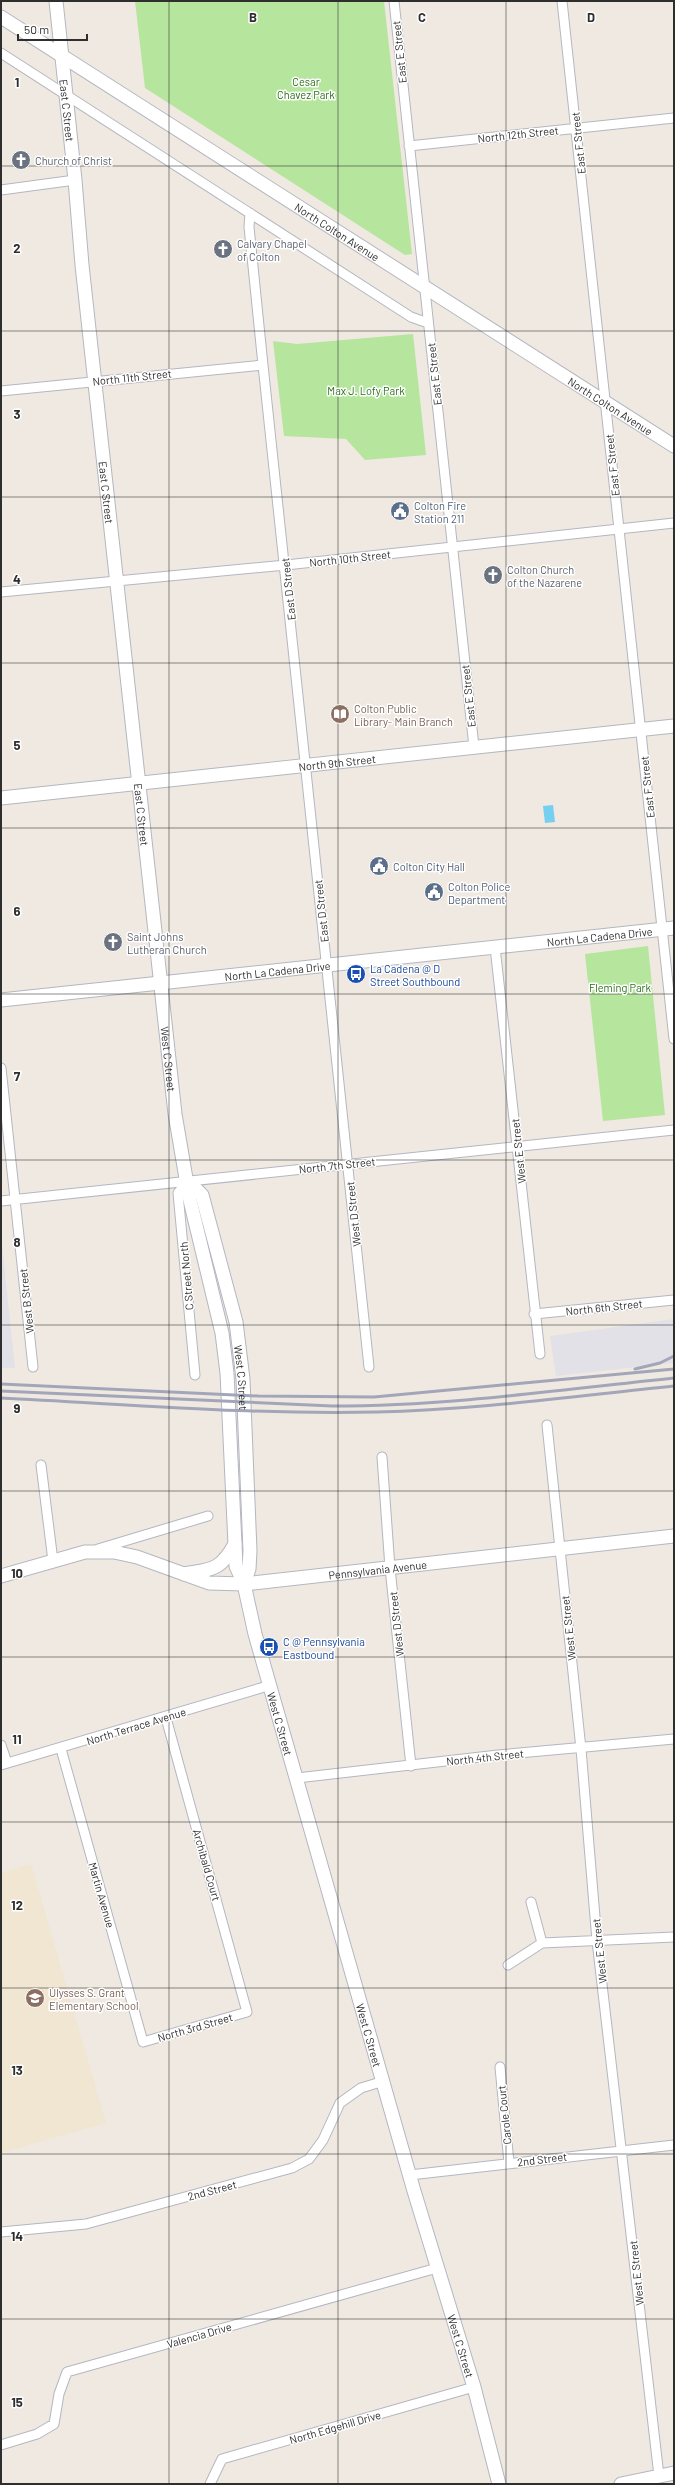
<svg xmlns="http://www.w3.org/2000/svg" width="675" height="2485" font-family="Barlow,sans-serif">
	<rect width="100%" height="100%" fill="#efe9e1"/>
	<!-- industrial -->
	<path fill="#e3e1e8" d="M 1,1235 L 15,1368 L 1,1368 Z
		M 674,1319 L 674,1363 L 556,1376 L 550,1336 Z"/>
	<!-- education -->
	<path fill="#f0e6d1" d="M 31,1864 L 106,2123 L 1,2153 L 1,1873 Z"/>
	<!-- green -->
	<path fill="#b6e59e" d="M 135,1 L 384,1 L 412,254 L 405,255 L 145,88 Z
		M 413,334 L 426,455 L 365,460 L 346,439 L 284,436 L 273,341 L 297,344 Z
		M 648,946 L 665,1115 L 603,1121 L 585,954 Z"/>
	<!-- water -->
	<path fill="#75cff0" d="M 553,805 L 555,822 L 545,823 L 543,806 Z"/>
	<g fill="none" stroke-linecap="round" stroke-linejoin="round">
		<defs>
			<path id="street" d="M 394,1 L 474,747
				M 562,1 L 674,1039
				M 1,53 L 411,317 L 428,323
				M 409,146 L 674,118
				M 1,190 L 75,180
				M 250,213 L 249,227 L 263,365 L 369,1367
				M 1,391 L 263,365
				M 1,592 L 286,565 L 674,523
				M 495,947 L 540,1354
				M 1,1068 L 33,1367
				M 188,1181 L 178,1193 L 195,1375
				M 1,1201 L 674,1130
				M 534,1314 L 674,1300
				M 547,1425 L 581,1749 L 597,1941 L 659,2476
				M 382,1457 L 390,1568 L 411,1766
				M 41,1465 L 53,1561
				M 98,1549 L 208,1516
				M 1,1745 L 7,1763
				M 61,1749 L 143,2042 L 247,2012 L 166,1718
				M 1,1765 L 271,1685
				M 297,1778 L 498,1755 L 674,1739
				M 531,1902 L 542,1943
				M 508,1965 L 542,1943 L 674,1937
				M 500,2067 L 509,2163
				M 410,2175 L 674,2145
				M 1,2232 L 86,2224 L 292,2168 L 309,2159 L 323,2140 L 340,2103 L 361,2088 L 384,2081
				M 1,2445 L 37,2434 L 54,2424 L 59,2394 L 67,2372 L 437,2268
				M 210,2484 L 222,2459 L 474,2387"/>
			<g id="secondary">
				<path id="s1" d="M 56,1 L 75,180 L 82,265 L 175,1114 L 189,1196 L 222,1333 L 227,1373 L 236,1566 L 244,1584 L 255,1634 L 414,2191 L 474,2387 L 499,2484"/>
				<path id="s2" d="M 1,17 L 674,446"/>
				<path id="s3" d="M 1,798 L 674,726"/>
				<path id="s4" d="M 1,1000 L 674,928"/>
				<path id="s5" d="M 188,1181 L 202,1195 L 236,1322 L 243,1379 L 250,1551 L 249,1569 L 244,1584"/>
				<path d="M 184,1574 C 212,1569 220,1571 235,1544"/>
				<path id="s6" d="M 1,1576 L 85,1552 L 114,1552 L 137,1557 L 209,1583 L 244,1584 L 674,1536"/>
				<path d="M 621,2484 L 674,2473"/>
			</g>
		</defs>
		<!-- street casing -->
		<use href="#street" stroke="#b4b7c1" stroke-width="11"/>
		<!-- secondary casing -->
		<use href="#secondary" stroke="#b4b7c1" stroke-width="15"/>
		<!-- street -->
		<use href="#street" stroke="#fff" stroke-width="9"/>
		<!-- secondary -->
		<use href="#secondary" stroke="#fff" stroke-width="13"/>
		<!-- rail -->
		<path stroke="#a3a6b8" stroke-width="3" d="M 635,1369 L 660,1363 L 674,1356
			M 1,1384 L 258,1396 L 374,1397 L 674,1369
			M 1,1391 L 332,1406 C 447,1406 560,1390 674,1378
			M 1,1398 C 126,1404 252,1415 377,1412 C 476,1410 575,1396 674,1386"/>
	</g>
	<!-- grid -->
	<path fill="none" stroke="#2e2e2e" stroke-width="1" stroke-opacity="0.55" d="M 169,1 L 169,2484M 338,1 L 338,2484M 506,1 L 506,2484M 1,166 L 674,166M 1,331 L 674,331M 1,497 L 674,497M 1,663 L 674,663M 1,828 L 674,828M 1,994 L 674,994M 1,1160 L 674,1160M 1,1325 L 674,1325M 1,1491 L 674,1491M 1,1657 L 674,1657M 1,1822 L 674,1822M 1,1988 L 674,1988M 1,2154 L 674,2154M 1,2319 L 674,2319"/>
	<!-- icons -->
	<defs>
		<symbol id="church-disc" viewBox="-11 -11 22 22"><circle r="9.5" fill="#6b7280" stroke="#fff"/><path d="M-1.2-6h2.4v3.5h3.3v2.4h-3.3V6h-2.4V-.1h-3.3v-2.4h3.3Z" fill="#fff"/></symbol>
		<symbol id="civic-disc" viewBox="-11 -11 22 22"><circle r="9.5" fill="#5c6f8a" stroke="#fff"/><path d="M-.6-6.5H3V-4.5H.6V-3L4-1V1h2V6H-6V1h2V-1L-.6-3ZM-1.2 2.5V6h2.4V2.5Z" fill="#fff"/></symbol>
		<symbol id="library-disc" viewBox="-11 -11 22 22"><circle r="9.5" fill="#8d6e63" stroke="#fff"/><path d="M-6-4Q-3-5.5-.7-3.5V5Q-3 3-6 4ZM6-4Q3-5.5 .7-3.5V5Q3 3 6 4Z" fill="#fff"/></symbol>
		<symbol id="bus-disc" viewBox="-11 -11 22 22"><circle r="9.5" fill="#1a4fb4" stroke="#fff"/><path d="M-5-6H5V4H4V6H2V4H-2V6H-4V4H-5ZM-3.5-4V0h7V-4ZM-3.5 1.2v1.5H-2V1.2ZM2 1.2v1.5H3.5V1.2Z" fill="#fff"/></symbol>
		<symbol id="school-disc" viewBox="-11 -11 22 22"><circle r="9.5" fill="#8d6e63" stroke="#fff"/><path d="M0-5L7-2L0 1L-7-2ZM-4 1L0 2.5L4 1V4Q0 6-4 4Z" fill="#fff"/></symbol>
	</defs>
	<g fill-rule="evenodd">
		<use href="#church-disc" x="10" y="149" width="22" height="22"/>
		<use href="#church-disc" x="212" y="238" width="22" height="22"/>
		<use href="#civic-disc" x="389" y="500" width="22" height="22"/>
		<use href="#church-disc" x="482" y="564" width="22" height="22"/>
		<use href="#library-disc" x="329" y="703" width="22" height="22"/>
		<use href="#civic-disc" x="368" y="855" width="22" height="22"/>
		<use href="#civic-disc" x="423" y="881" width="22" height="22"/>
		<use href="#church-disc" x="102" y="931" width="22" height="22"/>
		<use href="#bus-disc" x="345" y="963" width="22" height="22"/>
		<use href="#bus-disc" x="258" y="1636" width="22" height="22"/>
		<use href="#school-disc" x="24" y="1987" width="22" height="22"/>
	</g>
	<g text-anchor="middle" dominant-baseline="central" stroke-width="3" stroke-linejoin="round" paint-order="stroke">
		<!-- street labels -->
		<g font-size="11" fill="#2e2e2e" stroke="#fff">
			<text transform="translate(399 52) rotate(-96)">East E Street</text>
			<text stroke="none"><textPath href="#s1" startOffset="110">East C Street</textPath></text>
			<text transform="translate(518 134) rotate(-6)">North 12th Street</text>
			<text transform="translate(578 143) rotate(-96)">East F Street</text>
			<text stroke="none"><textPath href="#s2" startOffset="399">North Colton Avenue</textPath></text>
			<text transform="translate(434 374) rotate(-96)">East E Street</text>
			<text transform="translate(132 377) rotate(-6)">North 11th Street</text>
			<text stroke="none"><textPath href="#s2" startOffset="723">North Colton Avenue</textPath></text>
			<text transform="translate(612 465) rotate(-96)">East F Street</text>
			<text stroke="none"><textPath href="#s1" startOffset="494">East C Street</textPath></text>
			<text transform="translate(350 558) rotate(-6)">North 10th Street</text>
			<text transform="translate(288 589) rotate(-96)">East D Street</text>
			<text transform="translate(468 696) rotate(-96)">East E Street</text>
			<text stroke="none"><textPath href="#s3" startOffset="338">North 9th Street</textPath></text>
			<text transform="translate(647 787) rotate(-96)">East F Street</text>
			<text stroke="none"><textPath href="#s1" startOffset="818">East C Street</textPath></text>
			<text transform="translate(321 911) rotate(-96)">East D Street</text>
			<text stroke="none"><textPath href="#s4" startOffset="602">North La Cadena Drive</textPath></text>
			<text stroke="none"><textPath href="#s4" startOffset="278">North La Cadena Drive</textPath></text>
			<text stroke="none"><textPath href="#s1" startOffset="1064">West C Street</textPath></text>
			<text transform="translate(518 1151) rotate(-96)">West E Street</text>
			<text transform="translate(337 1165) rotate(-6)">North 7th Street</text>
			<text transform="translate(353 1214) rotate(-96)">West D Street</text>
			<text transform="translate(186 1276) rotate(-95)">C Street North</text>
			<text transform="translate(26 1301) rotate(-96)">West B Street</text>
			<text transform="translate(604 1307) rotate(-6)">North 6th Street</text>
			<text stroke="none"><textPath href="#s5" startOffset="207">West C Street</textPath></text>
			<text stroke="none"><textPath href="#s6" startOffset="386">Pennsylvania Avenue</textPath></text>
			<text transform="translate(396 1624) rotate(-96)">West D Street</text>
			<text transform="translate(568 1628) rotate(-96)">West E Street</text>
			<text stroke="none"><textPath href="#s1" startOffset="1741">West C Street</textPath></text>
			<text transform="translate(136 1726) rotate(-17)">North Terrace Avenue</text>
			<text transform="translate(485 1757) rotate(-6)">North 4th Street</text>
			<text transform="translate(207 1865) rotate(74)">Archibald Court</text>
			<text transform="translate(102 1895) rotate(74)">Martin Avenue</text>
			<text transform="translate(599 1951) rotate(-96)">West E Street</text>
			<text transform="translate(195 2027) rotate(-16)">North 3rd Street</text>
			<text stroke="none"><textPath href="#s1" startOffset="2065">West C Street</textPath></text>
			<text transform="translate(504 2115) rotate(-96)">Carole Court</text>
			<text transform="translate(542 2159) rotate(-7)">2nd Street</text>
			<text transform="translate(212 2190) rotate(-15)">2nd Street</text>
			<text transform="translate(636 2273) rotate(-96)">West E Street</text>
			<text transform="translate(199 2335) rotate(-16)">Valencia Drive</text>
			<text stroke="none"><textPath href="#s1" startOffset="2389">West C Street</textPath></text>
			<text transform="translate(335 2427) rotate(-16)">North Edgehill Drive</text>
		</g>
		<!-- park labels -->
		<g font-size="11" fill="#2c6e1b" stroke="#fff">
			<text x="306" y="81">Cesar<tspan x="306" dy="13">Chavez Park</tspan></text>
			<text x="366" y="390">Max J. Lofy Park</text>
			<text x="620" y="987">Fleming Park</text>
		</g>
		<!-- worship labels -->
		<g font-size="11" fill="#5b616d" stroke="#fff" text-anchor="start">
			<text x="35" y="160">Church of Christ</text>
			<text x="237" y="243">Calvary Chapel<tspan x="237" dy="13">of Colton</tspan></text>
			<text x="507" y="569">Colton Church<tspan x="507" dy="13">of the Nazarene</tspan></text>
			<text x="127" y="936">Saint Johns<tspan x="127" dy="13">Lutheran Church</tspan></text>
		</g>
		<!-- service labels -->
		<g font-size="11" fill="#4e5e75" stroke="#fff" text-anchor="start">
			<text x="414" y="505">Colton Fire<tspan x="414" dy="13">Station 211</tspan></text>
			<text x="393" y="866">Colton City Hall</text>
			<text x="448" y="886">Colton Police<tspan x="448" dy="13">Department</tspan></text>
		</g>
		<!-- education labels -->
		<g font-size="11" fill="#785e54" stroke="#fff" text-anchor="start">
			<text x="354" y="708">Colton Public<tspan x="354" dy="13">Library- Main Branch</tspan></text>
			<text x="49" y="1992">Ulysses S. Grant<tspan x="49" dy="13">Elementary School</tspan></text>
		</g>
		<!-- transit labels -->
		<g font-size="11" fill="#164399" stroke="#fff" text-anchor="start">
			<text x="370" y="968">La Cadena @ D<tspan x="370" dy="13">Street Southbound</tspan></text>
			<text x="283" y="1641">C @ Pennsylvania<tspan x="283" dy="13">Eastbound</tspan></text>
		</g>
	</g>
	<g font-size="13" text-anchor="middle" font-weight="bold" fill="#2e2e2e" stroke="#fff" stroke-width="3" stroke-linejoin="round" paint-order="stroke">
		<text x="253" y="22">B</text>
		<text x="422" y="22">C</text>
		<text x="591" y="22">D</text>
		<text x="17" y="87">1</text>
		<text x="17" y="253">2</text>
		<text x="17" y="419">3</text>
		<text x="17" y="584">4</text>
		<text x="17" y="750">5</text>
		<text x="17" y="916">6</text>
		<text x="17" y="1081">7</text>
		<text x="17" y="1247">8</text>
		<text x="17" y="1413">9</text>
		<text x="17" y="1578">10</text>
		<text x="17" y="1744">11</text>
		<text x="17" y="1910">12</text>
		<text x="17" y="2075">13</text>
		<text x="17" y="2241">14</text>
		<text x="17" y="2407">15</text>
	</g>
	<!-- border -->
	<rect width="675" height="2485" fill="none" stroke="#2e2e2e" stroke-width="4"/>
	<!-- scale -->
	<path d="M18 34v6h69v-6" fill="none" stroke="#2e2e2e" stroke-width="2"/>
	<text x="24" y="34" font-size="12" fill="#2e2e2e" stroke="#ffffff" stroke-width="3" paint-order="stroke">50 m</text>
</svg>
